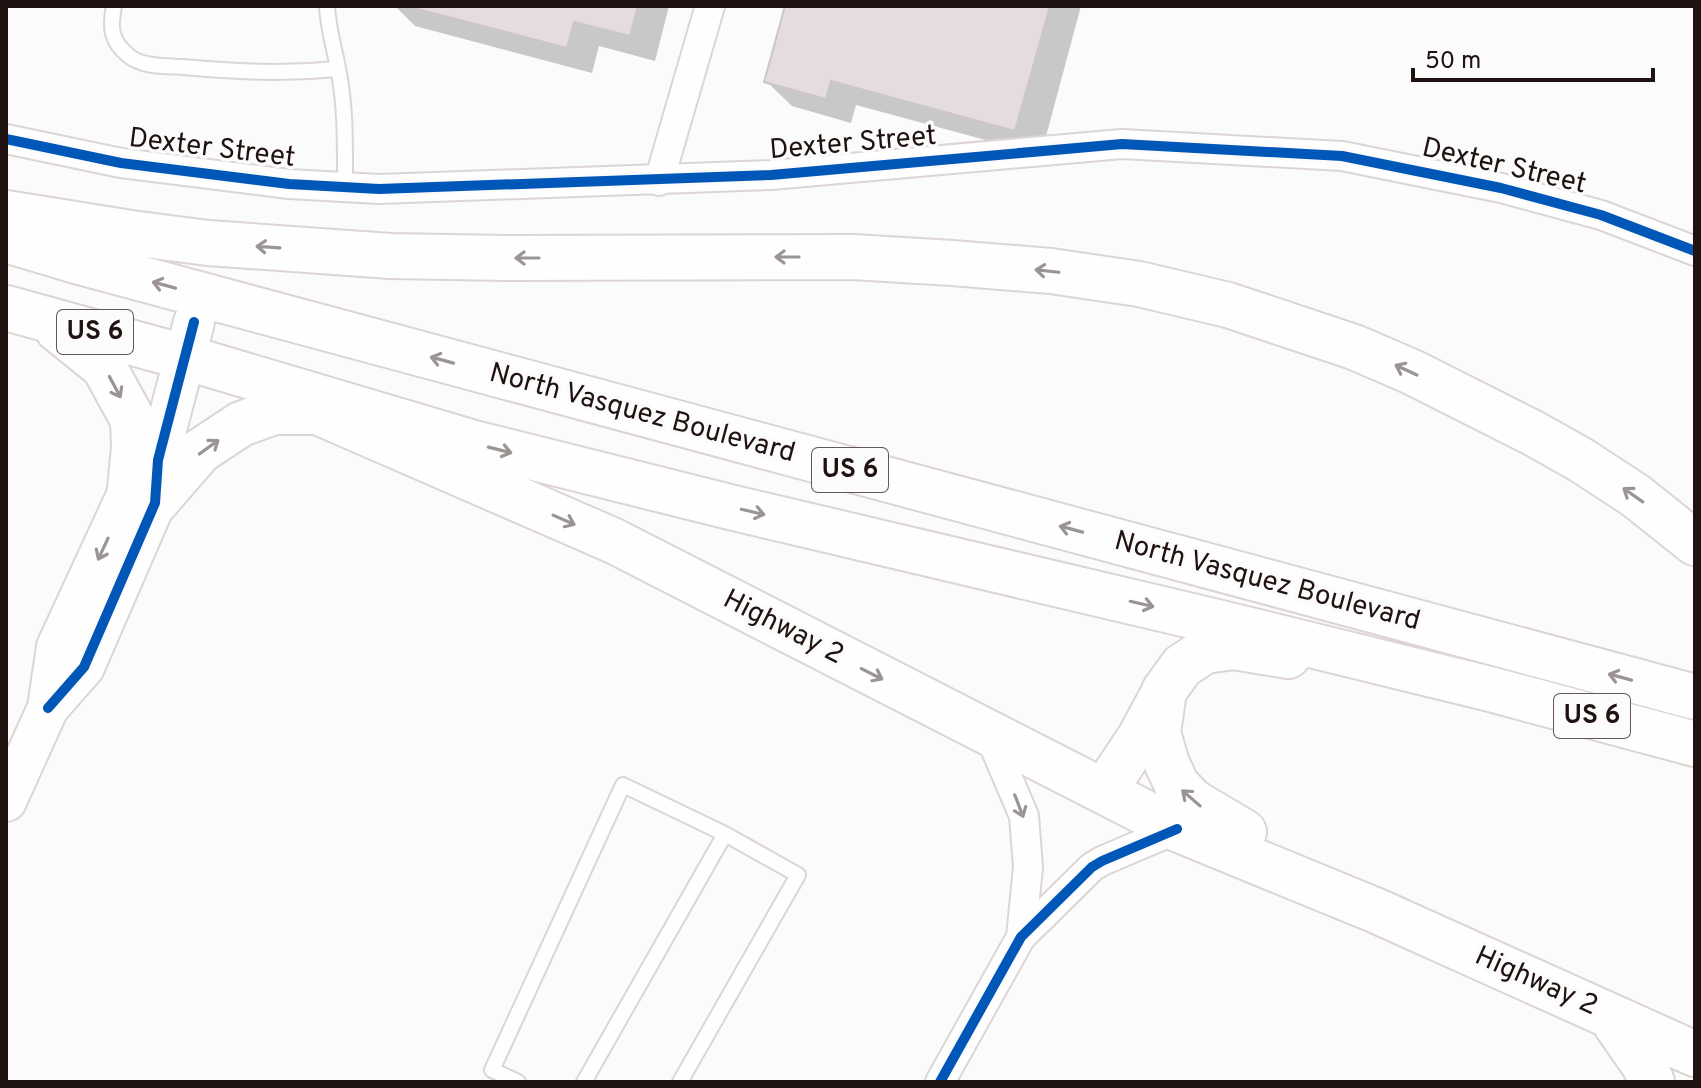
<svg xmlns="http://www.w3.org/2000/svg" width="1701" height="1088" font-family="Overpass,sans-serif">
	<rect width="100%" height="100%" fill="#fbfbfb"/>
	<!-- shadow -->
	<path fill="#0003" d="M 395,6 L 669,6 L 655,61 L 599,46 L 592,73 L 415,26 Z
		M 787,6 L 1081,6 L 1041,155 L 856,105 L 851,123 L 792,106 L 766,81 Z"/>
	<!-- building -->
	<path fill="#e4dcde" stroke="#cdc6c8" stroke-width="2" d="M 406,6 L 638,6 L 630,36 L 574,22 L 567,48 Z
		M 785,6 L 1050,6 L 1015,131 L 831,81 L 826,99 L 764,82 Z"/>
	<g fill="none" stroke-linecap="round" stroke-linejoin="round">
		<defs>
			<path id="lane" d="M 114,6 C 110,27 110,41 129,56 C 142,67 166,66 183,67 C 238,72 284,74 338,69
				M 327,6 C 328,28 334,47 338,68 C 346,107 345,148 345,187
				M 518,1082 L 492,1070 L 623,785 L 725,834 L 798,875 L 680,1082
				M 584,1082 L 725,834"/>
			<path id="street" d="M 6,139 L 121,163 L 289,184 L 379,189 L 771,175 L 1122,144 L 1342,156 L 1501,188 L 1601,215 L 1695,251
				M 659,181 L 710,6
				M 989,734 L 1024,816 L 1028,867 L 1021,937
				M 940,1082 L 1021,937 L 1092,867 L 1102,861 L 1177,829"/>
			<path id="secondary" d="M 48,708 L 84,667 L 155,503 L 158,460 L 194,322
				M 6,801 L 48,708 L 57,647 L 130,489 L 153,466"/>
			<path id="primary" d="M 320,413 L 614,541 L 1177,829 L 1377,911 L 1695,1054
				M 155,503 L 200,451 L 241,424 L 274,412 L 320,412
				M 1104,791 L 1140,737 L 1161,698
				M 1244,832 L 1192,801 L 1177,785 L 1167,764 L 1158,733 L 1164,691 L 1182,666 L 1205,651 L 1234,647 L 1288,656
				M 1610,1016 L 1644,1065 L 1652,1082"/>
			<path id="highway" d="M 6,213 L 131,233 L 208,243 L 390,256 L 506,258 L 853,257 L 952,263 L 1051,271 L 1139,284 L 1228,305 L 1354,347 L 1412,372 L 1533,433 L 1581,460 L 1636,496 L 1695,543
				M 6,240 L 76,261 L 1695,697
				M 6,308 L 184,357 L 474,443 L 734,508 L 1213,621 L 1490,689 L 1695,744
				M 57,329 L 104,367 L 133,420 L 134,447 L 130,489"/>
		</defs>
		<!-- lane casing -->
		<use href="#lane" stroke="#ddd5d4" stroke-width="18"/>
		<!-- street casing -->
		<use href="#street" stroke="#ddd5d4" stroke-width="32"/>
		<!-- secondary casing -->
		<use href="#secondary" stroke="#ddd5d4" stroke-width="44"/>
		<!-- primary casing -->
		<use href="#primary" stroke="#ddd5d4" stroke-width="48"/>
		<!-- highway casing -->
		<use href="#highway" stroke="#ddd5d4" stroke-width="48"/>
		<!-- lane -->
		<use href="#lane" stroke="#fefefe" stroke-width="14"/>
		<!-- street -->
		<use href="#street" stroke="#fefefe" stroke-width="28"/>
		<!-- secondary -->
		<use href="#secondary" stroke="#fefefe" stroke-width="40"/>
		<!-- primary -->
		<use href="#primary" stroke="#fefefe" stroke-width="44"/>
		<!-- highway -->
		<use href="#highway" stroke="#fefefe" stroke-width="44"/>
		<defs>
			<path id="cycleway" d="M 6,139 L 121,163 L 289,184 L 379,189 L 771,175 L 1122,144 L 1342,156 L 1501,188 L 1601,215 L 1695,251
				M 48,708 L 84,667 L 155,503 L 158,460 L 194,322
				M 940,1082 L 1021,937 L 1092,867 L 1102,861 L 1177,829"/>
		</defs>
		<!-- cycleway casing -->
		<use href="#cycleway" stroke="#fbfbfb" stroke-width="15"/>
		<!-- cycleway -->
		<use href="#cycleway" stroke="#0057b8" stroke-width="10"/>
	</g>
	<!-- one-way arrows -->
	<defs><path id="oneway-shaft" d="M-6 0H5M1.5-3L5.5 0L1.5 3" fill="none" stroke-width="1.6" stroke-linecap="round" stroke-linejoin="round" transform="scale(2)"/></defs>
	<g stroke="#9a9493">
		<use href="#oneway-shaft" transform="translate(268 247) rotate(-176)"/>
		<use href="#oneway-shaft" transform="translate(787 257) rotate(180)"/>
		<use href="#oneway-shaft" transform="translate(527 258) rotate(180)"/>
		<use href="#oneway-shaft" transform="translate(1047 271) rotate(-174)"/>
		<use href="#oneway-shaft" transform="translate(164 285) rotate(-165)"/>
		<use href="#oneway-shaft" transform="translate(442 360) rotate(-165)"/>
		<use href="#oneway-shaft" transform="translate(1406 370) rotate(-155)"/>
		<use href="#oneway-shaft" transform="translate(115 387) rotate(62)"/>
		<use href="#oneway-shaft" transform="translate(209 447) rotate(-36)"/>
		<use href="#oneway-shaft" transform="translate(500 450) rotate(14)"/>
		<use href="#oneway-shaft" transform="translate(1633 495) rotate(-145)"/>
		<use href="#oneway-shaft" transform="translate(753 512) rotate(13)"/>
		<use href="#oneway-shaft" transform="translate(564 520) rotate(24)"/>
		<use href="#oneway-shaft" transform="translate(1071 529) rotate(-165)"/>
		<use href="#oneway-shaft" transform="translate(103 549) rotate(115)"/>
		<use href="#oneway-shaft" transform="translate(1142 604) rotate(13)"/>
		<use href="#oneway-shaft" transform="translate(872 674) rotate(27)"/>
		<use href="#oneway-shaft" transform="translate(1620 677) rotate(-165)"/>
		<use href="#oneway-shaft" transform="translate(1191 798) rotate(-139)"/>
		<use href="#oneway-shaft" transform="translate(1019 806) rotate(69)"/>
	</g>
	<g text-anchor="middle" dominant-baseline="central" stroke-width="7" stroke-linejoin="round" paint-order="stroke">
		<!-- shield labels -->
		<g fill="#fbfbfb" stroke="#625856" stroke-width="2">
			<rect x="57" y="310" width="76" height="44" rx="6"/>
			<rect x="812" y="448" width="76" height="44" rx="6"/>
			<rect x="1554" y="694" width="76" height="44" rx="6"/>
		</g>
		<g font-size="26" font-weight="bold" fill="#201210">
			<text x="95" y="332">US 6</text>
			<text x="850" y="470">US 6</text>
			<text x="1592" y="716">US 6</text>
		</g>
		<!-- street labels -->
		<g font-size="28" fill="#201210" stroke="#fbfbfb">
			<text transform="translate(853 144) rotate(-5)">Dexter Street</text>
			<text transform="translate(212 149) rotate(7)">Dexter Street</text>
			<text transform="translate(1504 167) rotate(13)">Dexter Street</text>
			<text transform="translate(642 414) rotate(15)">North Vasquez Boulevard</text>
			<text transform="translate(1267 582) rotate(15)">North Vasquez Boulevard</text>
			<text transform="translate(783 628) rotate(27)">Highway 2</text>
			<text transform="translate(1536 982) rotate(24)">Highway 2</text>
		</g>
	</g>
	<!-- border -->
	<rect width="1701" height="1088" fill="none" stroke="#201210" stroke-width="16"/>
	<!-- scale -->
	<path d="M1413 68v12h240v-12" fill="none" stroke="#201210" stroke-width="4"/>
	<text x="1425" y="68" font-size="24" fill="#201210" stroke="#fbfbfb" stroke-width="6" paint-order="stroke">50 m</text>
</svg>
